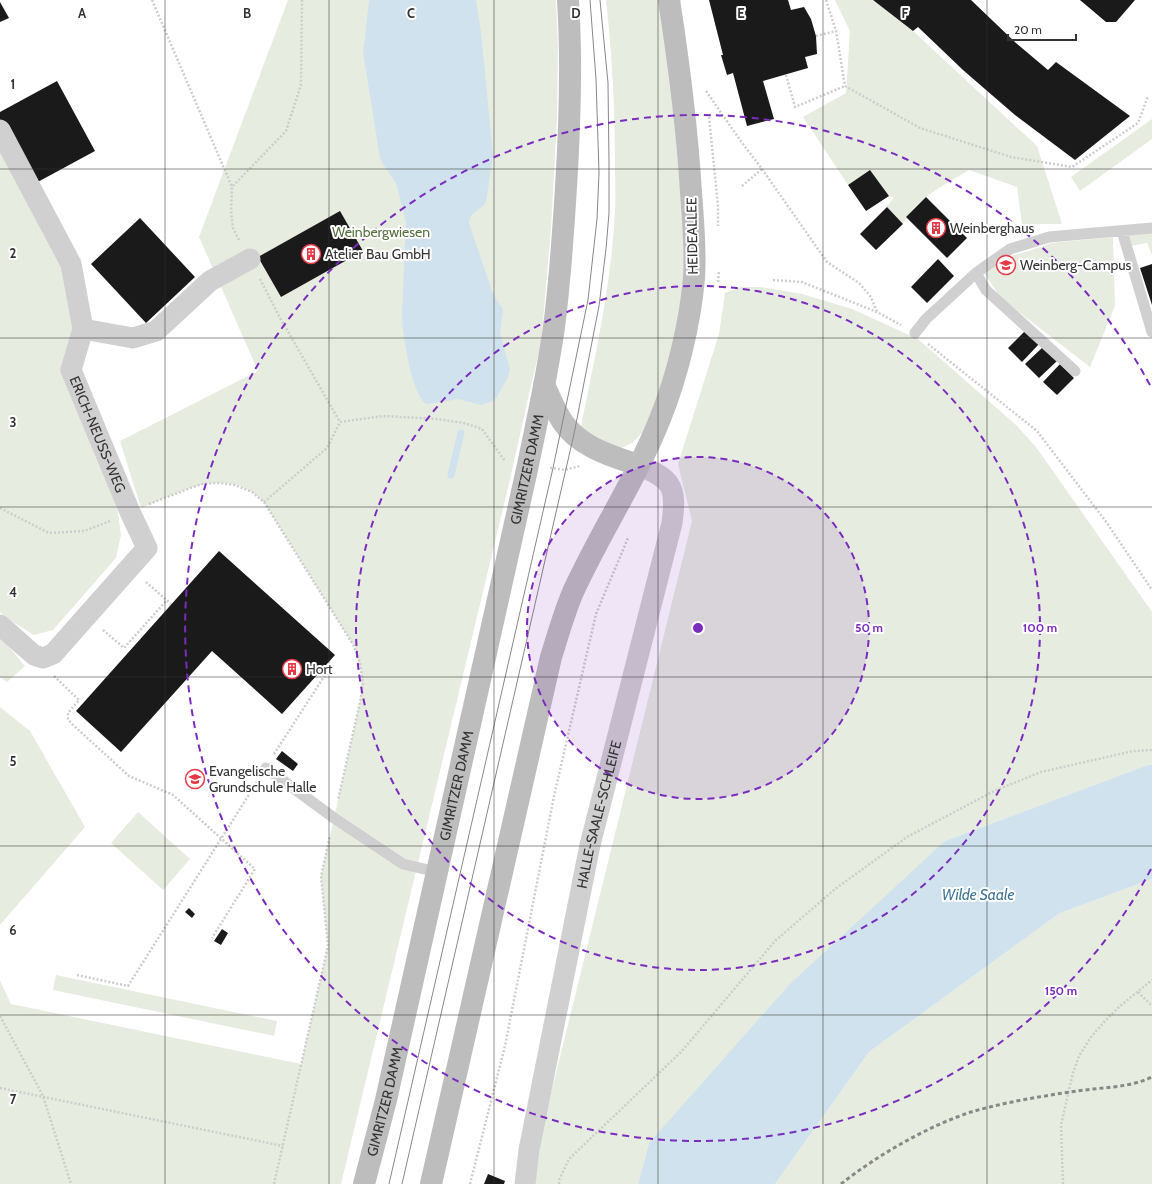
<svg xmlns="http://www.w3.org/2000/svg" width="1152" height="1184" font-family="Cabin,sans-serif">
	<rect width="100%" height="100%" fill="#fff"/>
	<!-- green -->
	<path fill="#e6ecdf" d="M 288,0 L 556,0 L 558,48 L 557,118 L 551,229 L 541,344 L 530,390 L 511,475 L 341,1184 L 0,1184 L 0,981 L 11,1004 L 301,1064 L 328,946 L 321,876 L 360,702 C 363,678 362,668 354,646 L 264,502 C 260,499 257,495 252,492 C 218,469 175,494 141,508 L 120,441 L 258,371 L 199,237 Z
		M 606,0 L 659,0 L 667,40 L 688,276 L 661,398 L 642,433 L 632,443 L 621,448 L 580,431 C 595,358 611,286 615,212 C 616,196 615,180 615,164 C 615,109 612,54 606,0 Z
		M 835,0 L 873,0 L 913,31 L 1037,146 L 1062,224 L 1022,224 L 1017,187 L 969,170 C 948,183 913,200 903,224 L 887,207 L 894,197 L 889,196 L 870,170 L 848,185 L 803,117 L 846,93 L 850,31 Z
		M 1152,119 L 1152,139 L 1080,191 L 1071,177 Z
		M 0,141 L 67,267 L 78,329 L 68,370 L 112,488 L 118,513 L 121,535 L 116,558 L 53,630 L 34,635 L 8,619 L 0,612 Z
		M 1152,233 L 1152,255 L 1147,243 L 1131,246 L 1128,235 Z
		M 1113,237 L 1115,306 L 1090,367 L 1001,298 L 984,273 L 1007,257 L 1032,250 L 1051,243 Z
		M 741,287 L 760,287 L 802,294 L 852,309 L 918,339 L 1016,425 L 1036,447 L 1152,612 L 1152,765 L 1148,765 L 945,841 L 649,1143 L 638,1184 L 535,1184 L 543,1126 L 692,521 L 678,464 L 719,334 L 725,293 Z
		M 0,636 L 25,666 L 7,682 L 0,677 Z
		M 0,707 L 30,731 L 85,827 L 0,925 Z
		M 138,812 L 190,859 L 163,890 L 111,843 Z
		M 1152,879 L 1152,1184 L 775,1184 L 869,1052 L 1060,913 Z
		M 56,975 L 277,1021 L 274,1036 L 53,990 Z"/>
	<!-- water -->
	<path fill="#cfe2ee" d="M 369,0 L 476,0 L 481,32 L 493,155 L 486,202 L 485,204 C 479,210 469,214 469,223 L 492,291 L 496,299 L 503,309 L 500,334 L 510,369 L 508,377 L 497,397 L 493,401 L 481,405 L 459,399 L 427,404 C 412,398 402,331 402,315 L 406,222 L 396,183 L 385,167 L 380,158 L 363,52 L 365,38 Z
		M 1148,765 L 1152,765 L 1152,879 L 1060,913 L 869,1052 L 775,1184 L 638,1184 L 649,1143 L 790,984 L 945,841 Z"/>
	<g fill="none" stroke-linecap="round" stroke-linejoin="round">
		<!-- stream -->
		<path stroke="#cfe2ee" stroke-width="7" d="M 451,475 L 461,433"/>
	</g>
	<!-- building -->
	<path fill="#1a1a1a" d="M 709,0 L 788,0 L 791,10 L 804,7 L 811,19 L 816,36 L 817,54 L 805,57 L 808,68 L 763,81 L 774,119 L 747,126 L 733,73 L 727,75 L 721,55 L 723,55 Z
		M 873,0 L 971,0 L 1016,43 L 1048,70 L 1056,62 L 1130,116 L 1075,160 L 1015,115 L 963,70 L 918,27 L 913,31 Z
		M 1080,0 L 1135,0 L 1116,22 L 1106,22 Z
		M 0,2 L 9,18 L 0,22 Z
		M 57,81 L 95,151 L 34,184 L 0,121 L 0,112 Z
		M 870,170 L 889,196 L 866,211 L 848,185 Z
		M 926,197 L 967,238 L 947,258 L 906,217 Z
		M 887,207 L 903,224 L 876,250 L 860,234 Z
		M 340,211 L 363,251 L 281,297 L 258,257 Z
		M 140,218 L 195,277 L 146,323 L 91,264 Z
		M 938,259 L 954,276 L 927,303 L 911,287 Z
		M 1152,264 L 1152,305 L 1140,268 Z
		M 1025,331 L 1039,344 L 1022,362 L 1008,348 Z
		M 1043,347 L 1057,361 L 1039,378 L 1025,364 Z
		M 1060,364 L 1074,378 L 1057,395 L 1043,382 Z
		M 219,551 L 335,655 L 282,714 L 212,651 L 121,752 L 76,711 Z
		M 282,751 L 298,764 L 293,771 L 276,759 Z
		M 189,908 L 195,914 L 192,918 L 185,912 Z
		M 222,929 L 228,933 L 221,945 L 214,941 Z
		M 488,1174 L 505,1181 L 504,1184 L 484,1184 Z"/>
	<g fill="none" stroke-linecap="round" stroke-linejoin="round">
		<!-- path -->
		<path stroke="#cdcdcd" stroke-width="2.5" stroke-dasharray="2 2" stroke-linecap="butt" d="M 152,0 L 232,187
			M 826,0 L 836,31 L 845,86
			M 816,36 L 836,31
			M 786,75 L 795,107 L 845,86
			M 845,86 L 920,128 L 1011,157 L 1072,167 L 1138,123 L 1148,96
			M 706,91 L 740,140 L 762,169 L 827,262 L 859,283 L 871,297 L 877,312
			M 709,117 L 718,206 L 718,226
			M 742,186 L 762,169
			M 239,240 L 233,228 L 231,212 L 232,187 L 286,131 L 301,85 L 302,0
			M 260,279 L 279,316 L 340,422
			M 773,280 L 802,282 L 877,312 L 901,325
			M 718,282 L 719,271
			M 928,344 L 1037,431 L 1107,523 L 1152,590
			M 340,422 L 383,416 L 437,419 L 464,423 L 482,429 L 505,461
			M 550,468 L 553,468 L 564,470 L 580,466
			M 264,502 L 327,448 L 340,422
			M 149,504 L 201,484 L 220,483 L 235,485 L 252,492 L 264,502 L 354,646 L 360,663 L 363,684 L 360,702 L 338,800
			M 0,508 L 49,533 L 84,531 L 110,521
			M 146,582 L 171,604
			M 103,630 L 124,648 L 167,600
			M 54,676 L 79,700 L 68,713 L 68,719 L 72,724 L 129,776 L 173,795 L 255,869 L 212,938
			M 274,754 L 329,669
			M 77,975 L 128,986 L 257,782
			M 1138,992 L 1152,1006
			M 0,1016 L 43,1096 L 71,1184
			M 0,1088 L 283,1146
			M 274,1184 L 328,946 L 321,876 L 330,836
			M 470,1184 L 505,1046 L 554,796 L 596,614 L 628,538
			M 559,1184 L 559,1180 L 569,1159 L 681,1052 L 775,941 L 835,889 L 907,837 L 994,791 L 1041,772 L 1133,751 L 1152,750
			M 1063,1184 L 1061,1125 L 1073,1073 L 1079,1056 L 1091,1037 L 1104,1022 L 1119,1007 L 1152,980"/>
		<!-- lane -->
		<path stroke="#d0d0d0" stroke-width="11" d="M 1122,231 L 1152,332
			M 976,273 L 986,290 L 1075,371
			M 915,333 L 926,319 L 976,273 L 1010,249 L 1049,237 L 1152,228
			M 266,768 L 334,818 L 403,864 L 437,872"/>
		<!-- street -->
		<g stroke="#d0d0d0" stroke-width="21">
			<path id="s1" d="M 0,130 L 71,264 L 83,329 L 71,370 L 130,512 L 147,548 L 53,654 L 43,658 L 34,655 L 0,625"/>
			<path d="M 83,329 L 133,338 L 156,331 L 210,281 L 250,259"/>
			<path id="s2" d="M 525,1184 L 529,1150 L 590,845 L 672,523 C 677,486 672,479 638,465"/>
		</g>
		<!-- secondary -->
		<g stroke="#bdbdbd" stroke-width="22">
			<path d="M 544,385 C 550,397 555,410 562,421 C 579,447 612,456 638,465"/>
			<path id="s3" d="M 364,1184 L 386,1100 L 526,474 C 536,427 546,381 553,334 C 560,285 563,236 566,187 C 570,124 572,63 568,0"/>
			<path d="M 431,1184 L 551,657 C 558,635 564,613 573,592 C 600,533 636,479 660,419 C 677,377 690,324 694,278 C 696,250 693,221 691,192 C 687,128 679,64 669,0"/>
		</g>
		<!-- tram -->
		<path stroke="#888" stroke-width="1" d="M 389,1184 L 553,468 L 588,300 L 597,219 L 599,173 L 596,79 L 590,0
			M 402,1184 L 574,434 L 599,306 L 606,249 L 609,213 L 609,163 L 608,83 L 600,0"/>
		<!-- rail -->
		<path stroke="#888" stroke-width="3" stroke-dasharray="4 3" stroke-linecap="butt" d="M 841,1184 C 876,1156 928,1126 971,1112 C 995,1105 1020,1100 1045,1096 C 1061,1093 1077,1091 1093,1089 C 1113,1087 1133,1086 1152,1077"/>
	</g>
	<!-- grid -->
	<path fill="none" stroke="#333" stroke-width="1" stroke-opacity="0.55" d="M 165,0 L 165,1184M 329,0 L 329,1184M 494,0 L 494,1184M 658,0 L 658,1184M 823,0 L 823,1184M 987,0 L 987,1184M 0,169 L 1152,169M 0,338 L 1152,338M 0,507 L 1152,507M 0,677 L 1152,677M 0,846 L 1152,846M 0,1015 L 1152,1015"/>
	<!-- distance rings -->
	<circle cx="698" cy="628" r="171" fill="#7b2cbf" fill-opacity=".12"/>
	<g fill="none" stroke="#7b2cbf" stroke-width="2" stroke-dasharray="7 5">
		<circle cx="698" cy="628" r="171"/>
		<circle cx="698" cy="628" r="342"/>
		<path d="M1151 869A513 513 0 1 1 1151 387"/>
	</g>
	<!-- icons -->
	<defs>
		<symbol id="building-ring" viewBox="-11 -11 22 22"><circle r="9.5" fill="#fff" stroke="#e63946" stroke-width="1.5"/><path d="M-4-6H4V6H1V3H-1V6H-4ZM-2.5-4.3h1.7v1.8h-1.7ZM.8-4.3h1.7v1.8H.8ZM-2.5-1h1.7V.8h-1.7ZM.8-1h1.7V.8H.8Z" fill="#e63946"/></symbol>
		<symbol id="university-ring" viewBox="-11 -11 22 22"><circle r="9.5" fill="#fff" stroke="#e63946" stroke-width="1.5"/><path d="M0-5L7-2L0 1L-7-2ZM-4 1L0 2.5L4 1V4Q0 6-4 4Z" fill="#e63946"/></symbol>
		<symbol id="school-ring" viewBox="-11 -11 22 22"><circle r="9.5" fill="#fff" stroke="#e63946" stroke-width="1.5"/><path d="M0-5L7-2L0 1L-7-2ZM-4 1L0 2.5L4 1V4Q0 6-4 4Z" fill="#e63946"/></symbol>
	</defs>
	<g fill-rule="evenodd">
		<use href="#building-ring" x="925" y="217" width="22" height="22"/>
		<use href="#building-ring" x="300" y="243" width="22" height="22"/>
		<use href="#university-ring" x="995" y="254" width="22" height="22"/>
		<use href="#building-ring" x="281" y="658" width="22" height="22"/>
		<use href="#school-ring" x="184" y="768" width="22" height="22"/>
	</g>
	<g text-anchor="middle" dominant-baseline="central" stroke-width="4" stroke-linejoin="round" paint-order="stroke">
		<!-- poi labels -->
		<g font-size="14" fill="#333" stroke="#fff" text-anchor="start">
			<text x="950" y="228">Weinberghaus</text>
			<text x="325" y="254">Atelier Bau GmbH</text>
			<text x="1020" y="265">Weinberg-Campus</text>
			<text x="306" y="669">Hort</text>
			<text x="209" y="771">Evangelische<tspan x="209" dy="16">Grundschule Halle</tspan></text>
		</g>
		<!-- park labels -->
		<g font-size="14" fill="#56703f" stroke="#fff">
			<text x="381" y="232">Weinbergwiesen</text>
		</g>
		<!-- street labels -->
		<g font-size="14" fill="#333" stroke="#fff">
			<text transform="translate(692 236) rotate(-91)">HEIDEALLEE</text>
			<text stroke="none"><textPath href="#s1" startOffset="330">ERICH-NEUSS-WEG</textPath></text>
			<text stroke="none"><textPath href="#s3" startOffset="733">GIMRITZER DAMM</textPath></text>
			<text stroke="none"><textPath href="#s3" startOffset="409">GIMRITZER DAMM</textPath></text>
			<text stroke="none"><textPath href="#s2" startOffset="377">HALLE-SAALE-SCHLEIFE</textPath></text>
			<text stroke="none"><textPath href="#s3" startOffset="85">GIMRITZER DAMM</textPath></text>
		</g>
		<!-- water labels -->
		<g font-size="15" font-style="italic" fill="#3f7597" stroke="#fff">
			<text x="978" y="895">Wilde Saale</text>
		</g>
	</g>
	<g font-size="13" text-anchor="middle" font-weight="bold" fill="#333" stroke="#fff" stroke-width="4" stroke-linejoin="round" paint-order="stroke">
		<text x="82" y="18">A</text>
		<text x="247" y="18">B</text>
		<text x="411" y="18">C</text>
		<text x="576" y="18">D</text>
		<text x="741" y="18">E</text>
		<text x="905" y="18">F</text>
		<text x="13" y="89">1</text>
		<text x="13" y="258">2</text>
		<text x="13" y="427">3</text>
		<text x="13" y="597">4</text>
		<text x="13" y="766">5</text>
		<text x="13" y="935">6</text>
		<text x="13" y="1104">7</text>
	</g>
	<circle cx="698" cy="628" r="6" fill="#7b2cbf" stroke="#fff" stroke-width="2"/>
	<g font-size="12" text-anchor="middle" font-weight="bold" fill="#7b2cbf" stroke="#fff" stroke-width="4" stroke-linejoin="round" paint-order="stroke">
		<text x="869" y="632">50 m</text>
		<text x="1040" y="632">100 m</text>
		<text x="1061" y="995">150 m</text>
	</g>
	<!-- scale -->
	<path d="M1008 34v6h68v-6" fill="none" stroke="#333333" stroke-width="2"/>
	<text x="1014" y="34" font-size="12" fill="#333333" stroke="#ffffff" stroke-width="3" paint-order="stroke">20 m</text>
</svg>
